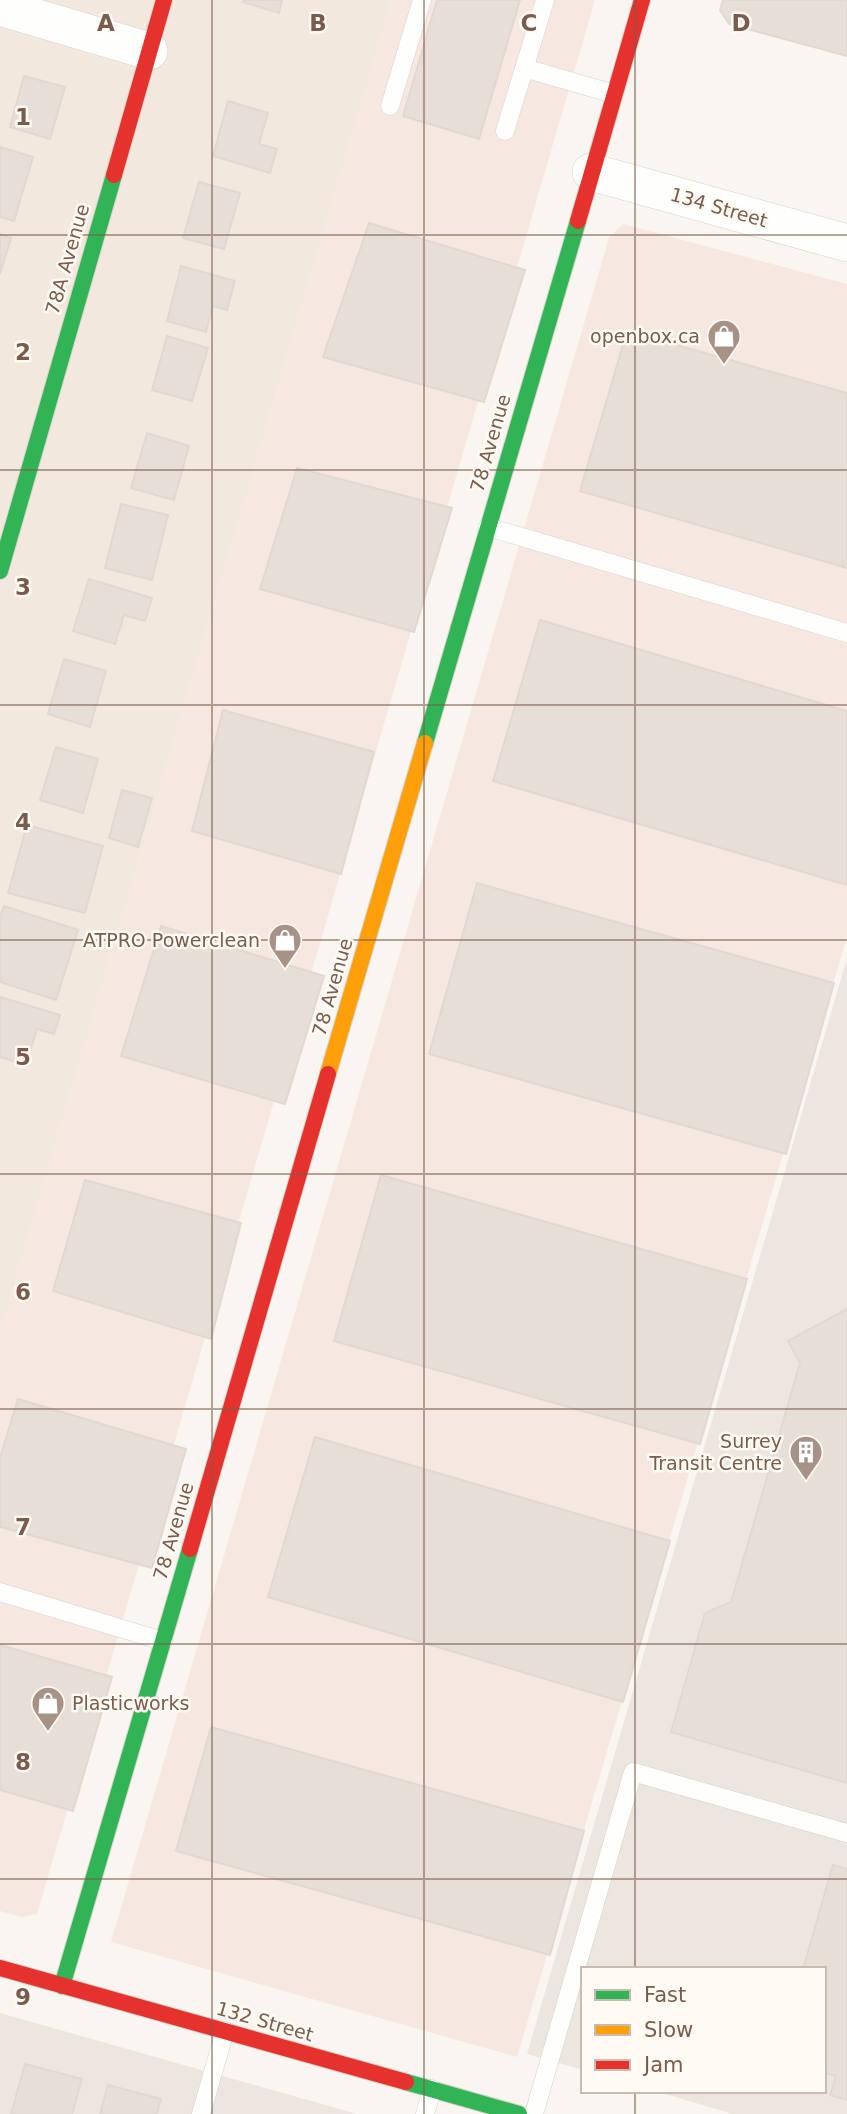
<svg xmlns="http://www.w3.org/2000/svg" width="847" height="2114" font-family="'DejaVu Sans',sans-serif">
	<rect width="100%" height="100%" fill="#f9f5f0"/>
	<!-- residential -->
	<path fill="#f2e8de" d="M 0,0 L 392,0 L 0,1334 Z"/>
	<!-- commercial -->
	<path fill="#f6e8e1" d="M 392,0 L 595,0 L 37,1914 L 21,1917 L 0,1911 L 0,1334 Z
		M 623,224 L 847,284 L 847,937 L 517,2057 L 111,1942 L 609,238 Z"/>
	<!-- industrial -->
	<path fill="#ede5e0" d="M 847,958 L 847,2114 L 733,2114 L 655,2091 L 824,2091 L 824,1969 L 583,1969 L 583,2070 L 527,2054 Z
		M 0,2013 L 357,2114 L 0,2114 Z"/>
	<!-- building -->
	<path fill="#e6ded7" stroke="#e2d8d2" stroke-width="2" d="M 244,0 L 282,0 L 279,13 L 243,2 Z
		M 437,0 L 520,0 L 479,139 L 403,116 Z
		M 723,0 L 847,0 L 847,56 L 729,24 L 720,10 Z
		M 24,76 L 65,87 L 50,139 L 10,127 Z
		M 228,101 L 268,113 L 259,144 L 277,149 L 270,173 L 213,156 Z
		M 0,147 L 33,157 L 14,221 L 0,217 Z
		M 199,182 L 240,193 L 224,249 L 183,238 Z
		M 369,223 L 525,270 L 484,402 L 323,357 Z
		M 0,234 L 11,238 L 0,274 Z
		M 181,266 L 235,281 L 227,310 L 213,306 L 206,332 L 167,321 Z
		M 627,331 L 847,393 L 847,568 L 580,491 Z
		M 167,336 L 208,348 L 192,401 L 152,390 Z
		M 147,433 L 189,446 L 174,500 L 131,488 Z
		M 297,468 L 452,508 L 414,632 L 260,589 Z
		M 121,504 L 168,515 L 152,580 L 105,568 Z
		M 89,579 L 152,598 L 145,621 L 124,615 L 115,644 L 73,631 Z
		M 540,620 L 847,711 L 847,885 L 493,781 Z
		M 64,659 L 106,671 L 90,727 L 48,714 Z
		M 223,710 L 374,752 L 341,874 L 192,831 Z
		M 56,747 L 98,759 L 83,813 L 40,800 Z
		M 122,790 L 152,798 L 138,847 L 109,838 Z
		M 27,825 L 103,846 L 85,913 L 8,893 Z
		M 477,883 L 834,983 L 786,1154 L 429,1054 Z
		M 4,906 L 78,930 L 56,1000 L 0,982 L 0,917 Z
		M 161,926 L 324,976 L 285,1104 L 121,1056 Z
		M 0,997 L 60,1015 L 54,1034 L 37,1029 L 26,1065 L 0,1057 Z
		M 381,1175 L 747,1279 L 700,1444 L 334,1341 Z
		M 85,1180 L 241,1223 L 211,1339 L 53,1291 Z
		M 847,1309 L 847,1783 L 671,1732 L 705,1613 L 731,1602 L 800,1363 L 788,1341 Z
		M 18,1399 L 186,1449 L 152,1568 L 0,1527 L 0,1458 Z
		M 315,1437 L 670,1541 L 623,1702 L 268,1597 Z
		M 0,1645 L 112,1677 L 73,1811 L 0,1790 Z
		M 211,1727 L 584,1831 L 550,1955 L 176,1851 Z
		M 833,1865 L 847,1869 L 847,2100 L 830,2095 L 836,2076 L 824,2073 L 824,1969 L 803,1969 Z
		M 25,2064 L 82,2079 L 72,2114 L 11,2114 Z
		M 108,2085 L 161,2099 L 157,2114 L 100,2114 Z"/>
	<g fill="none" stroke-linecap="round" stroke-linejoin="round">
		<defs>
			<path id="lane" d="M 524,68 L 614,94
				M 390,106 L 422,0
				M 505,131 L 545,0
				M 488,527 L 847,633
				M 0,1592 L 163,1641
				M 201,2114 L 225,2031
				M 425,2114 L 432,2089
				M 534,2114 L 633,1772 L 847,1833"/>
			<path id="street" d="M 0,7 L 149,51
				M 591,172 L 847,243"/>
			<path id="fast" d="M 0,571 L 114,175
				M 425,743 L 578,221
				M 62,1986 L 190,1549
				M 406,2082 L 519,2114"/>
			<path id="slow" d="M 328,1074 L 425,743"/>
			<path id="jam" d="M 114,175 L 164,0
				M 578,221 L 642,0
				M 190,1549 L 328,1074
				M 0,1968 L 406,2082"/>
		</defs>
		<!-- lane casing -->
		<use href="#lane" stroke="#d7d1cb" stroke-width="19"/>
		<!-- street casing -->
		<use href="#street" stroke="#d7d1cb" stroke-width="38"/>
		<!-- fast casing -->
		<use href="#fast" stroke="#d9d2cb" stroke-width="18"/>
		<!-- slow casing -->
		<use href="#slow" stroke="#d9d2cb" stroke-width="18"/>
		<!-- jam casing -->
		<use href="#jam" stroke="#d9d2cb" stroke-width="18"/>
		<!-- lane -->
		<use href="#lane" stroke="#fefefd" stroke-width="18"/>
		<!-- street -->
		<use href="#street" stroke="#fefefd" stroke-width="37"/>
		<!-- fast -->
		<use href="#fast" stroke="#30b455" stroke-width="16"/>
		<!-- slow -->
		<use href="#slow" stroke="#ff9f0a" stroke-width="16"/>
		<!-- jam -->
		<use href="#jam" stroke="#e5322d" stroke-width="16"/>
	</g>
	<!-- grid -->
	<path fill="none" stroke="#7a5c4d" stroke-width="2" stroke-opacity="0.55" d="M 212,0 L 212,2114M 424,0 L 424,2114M 635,0 L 635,1969M 0,235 L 847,235M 0,470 L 847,470M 0,705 L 847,705M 0,940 L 847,940M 0,1174 L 847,1174M 0,1409 L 847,1409M 0,1644 L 847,1644M 0,1879 L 847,1879M 635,2091 L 635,2114"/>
	<!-- icons -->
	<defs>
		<symbol id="shop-pin" viewBox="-11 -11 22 30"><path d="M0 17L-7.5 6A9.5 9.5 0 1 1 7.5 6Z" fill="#a69286" stroke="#fffaf3"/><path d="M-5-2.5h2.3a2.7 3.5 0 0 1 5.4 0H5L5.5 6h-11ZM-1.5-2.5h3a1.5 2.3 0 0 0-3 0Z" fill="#fff"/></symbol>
		<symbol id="building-pin" viewBox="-11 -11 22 30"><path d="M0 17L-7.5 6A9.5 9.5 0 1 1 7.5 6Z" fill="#a69286" stroke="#fffaf3"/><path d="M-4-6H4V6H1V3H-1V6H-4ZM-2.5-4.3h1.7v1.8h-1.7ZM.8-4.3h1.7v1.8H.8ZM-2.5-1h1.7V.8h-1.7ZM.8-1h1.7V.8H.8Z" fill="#fff"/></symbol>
	</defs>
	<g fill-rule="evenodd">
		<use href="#shop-pin" x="705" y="317" width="38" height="52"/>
		<use href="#shop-pin" x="266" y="921" width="38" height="52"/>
		<use href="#building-pin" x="787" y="1433" width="38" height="52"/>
		<use href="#shop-pin" x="29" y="1684" width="38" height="52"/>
	</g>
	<g text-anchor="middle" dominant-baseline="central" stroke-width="5" stroke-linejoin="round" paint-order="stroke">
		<!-- street labels -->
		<g font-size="19" fill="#7a5c4d" stroke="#fffaf3">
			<text transform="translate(719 207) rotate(16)">134 Street</text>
			<text transform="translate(67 259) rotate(-74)">78A Avenue</text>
			<text transform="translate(490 443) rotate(-74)">78 Avenue</text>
			<text transform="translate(332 987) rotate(-74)">78 Avenue</text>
			<text transform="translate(173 1531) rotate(-74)">78 Avenue</text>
			<text transform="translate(265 2021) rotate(16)">132 Street</text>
		</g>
		<!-- poi labels -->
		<g font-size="19" fill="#7a5c4d" stroke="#fffaf3" text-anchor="end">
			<text x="700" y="336">openbox.ca</text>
			<text x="260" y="940">ATPRO Powerclean</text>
			<text x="782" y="1441">Surrey<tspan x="782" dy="22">Transit Centre</tspan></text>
			<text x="72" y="1703" text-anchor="start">Plasticworks</text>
		</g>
	</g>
	<g font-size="23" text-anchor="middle" font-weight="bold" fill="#7a5c4d" stroke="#fffaf3" stroke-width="5" stroke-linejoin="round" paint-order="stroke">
		<text x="106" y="31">A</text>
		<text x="318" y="31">B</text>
		<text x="529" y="31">C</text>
		<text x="741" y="31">D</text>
		<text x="23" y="125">1</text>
		<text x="23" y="360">2</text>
		<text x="23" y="595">3</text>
		<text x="23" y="830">4</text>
		<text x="23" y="1065">5</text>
		<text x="23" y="1300">6</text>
		<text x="23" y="1535">7</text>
		<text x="23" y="1770">8</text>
		<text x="23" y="2005">9</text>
	</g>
	<!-- legend -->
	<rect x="581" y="1967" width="245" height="126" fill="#fffaf3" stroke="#cabbb1" stroke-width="2"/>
	<rect x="595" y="1990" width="35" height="10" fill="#30b455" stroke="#cabbb1" stroke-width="2"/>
	<text x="644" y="2002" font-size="21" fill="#7a5c4d">Fast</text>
	<rect x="595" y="2025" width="35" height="10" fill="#ff9f0a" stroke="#cabbb1" stroke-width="2"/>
	<text x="644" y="2037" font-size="21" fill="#7a5c4d">Slow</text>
	<rect x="595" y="2060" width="35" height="10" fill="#e5322d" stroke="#cabbb1" stroke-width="2"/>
	<text x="644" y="2072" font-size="21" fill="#7a5c4d">Jam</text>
</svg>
